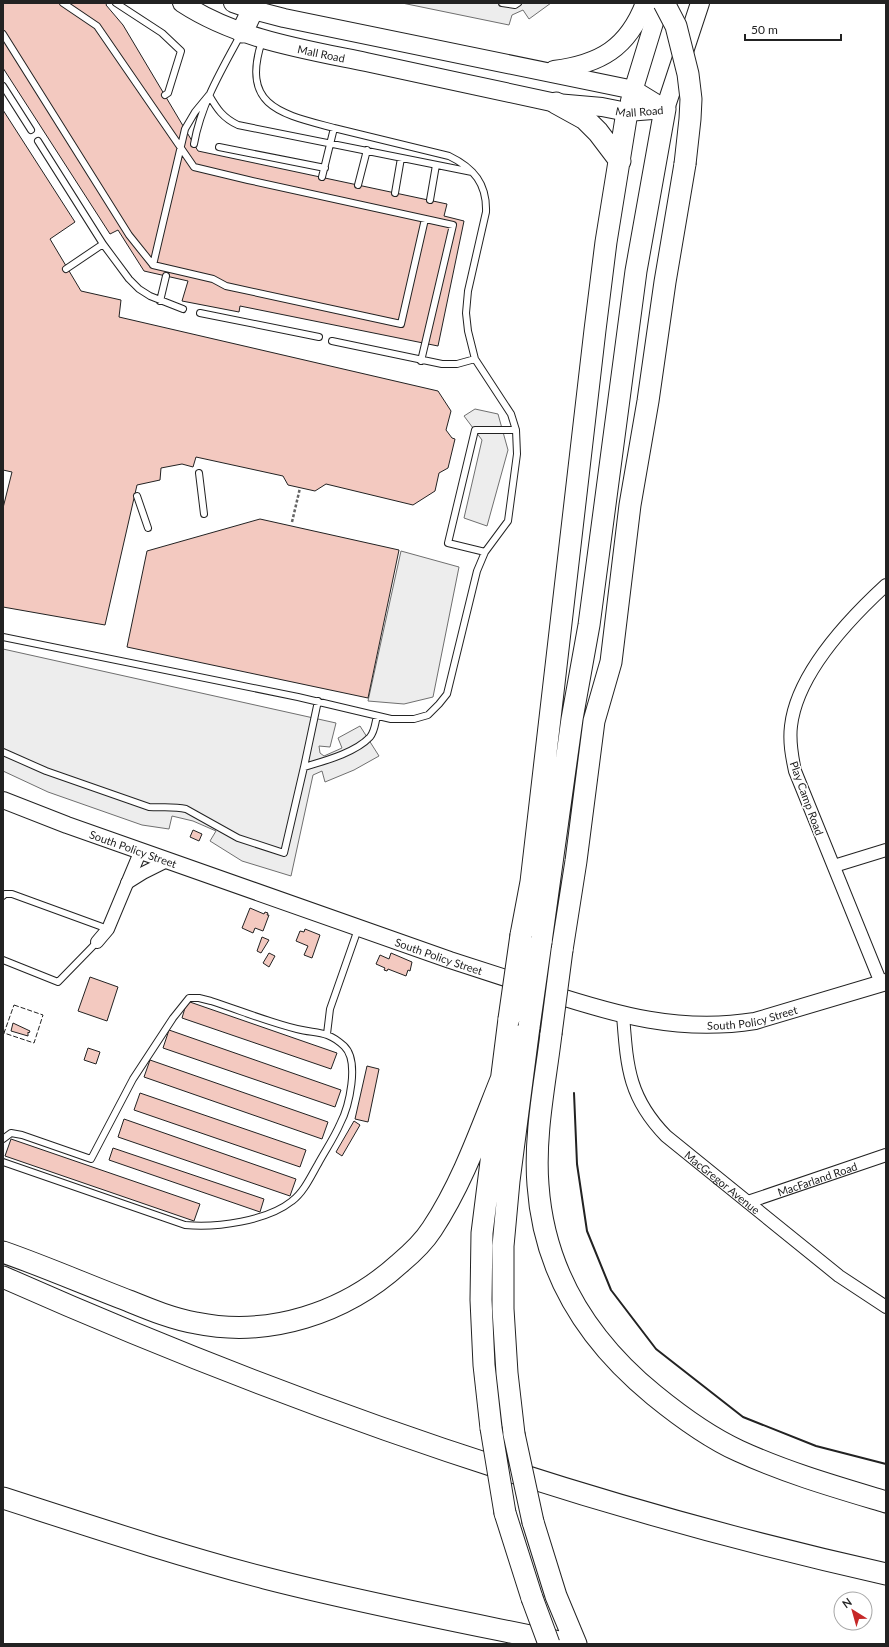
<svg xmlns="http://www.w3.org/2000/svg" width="889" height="1647" font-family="Lato,sans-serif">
	<rect width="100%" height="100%" fill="#fff"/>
	<!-- parking -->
	<path fill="#ededed" stroke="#6f6f6f" d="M 402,3 L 551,3 L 529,19 L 523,10 L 512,15 L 509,25 Z
		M 475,409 L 498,414 L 508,450 L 487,526 L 464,518 L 482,440 L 464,416 Z
		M 401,551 L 459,567 L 433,697 L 404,704 L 368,701 Z
		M 3,649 L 336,723 L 330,747 L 319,746 L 320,753 L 324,756 L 342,748 L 338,738 L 360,726 L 379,756 L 354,770 L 325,782 L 322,771 L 313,775 L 291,876 L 242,861 L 210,841 L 216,831 L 193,821 L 172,816 L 169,829 L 142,825 L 48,792 L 3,771 Z"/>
	<!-- building -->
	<path fill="#f3c9c0" stroke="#222" d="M 3,3 L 107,3 L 106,5 L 123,25 L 198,151 L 447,204 L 444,216 L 464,221 L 438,346 L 240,306 L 239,312 L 182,301 L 188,281 L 144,271 L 118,230 L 110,234 L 3,68 Z
		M 3,110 L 75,222 L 50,239 L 81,291 L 121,300 L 119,317 L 438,391 L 451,411 L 446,430 L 452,438 L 455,439 L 448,468 L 439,473 L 435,491 L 413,505 L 326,484 L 315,491 L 288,485 L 283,476 L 196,457 L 193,467 L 182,464 L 161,468 L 160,480 L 137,485 L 105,625 L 3,607 L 3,508 L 12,472 L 3,470 Z
		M 260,519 L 399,550 L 368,698 L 127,647 L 147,551 Z
		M 193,830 L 202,834 L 199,841 L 190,837 Z
		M 250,908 L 264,914 L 265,912 L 268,913 L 267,915 L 269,915 L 263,931 L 255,928 L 253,933 L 242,928 Z
		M 305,929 L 320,935 L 312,958 L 304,955 L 308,946 L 296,941 L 300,931 L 304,932 Z
		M 262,937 L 269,940 L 261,953 L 257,951 Z
		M 269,953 L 275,956 L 269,967 L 263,963 Z
		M 391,953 L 412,962 L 410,971 L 408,970 L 406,976 L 388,969 L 387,971 L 384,970 L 385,968 L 376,964 L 380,955 L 389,959 Z
		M 90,977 L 118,987 L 107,1021 L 78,1011 Z
		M 187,1001 L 337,1053 L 331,1069 L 182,1018 Z
		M 13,1023 L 30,1031 L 29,1033 L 28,1032 L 28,1036 L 11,1031 Z
		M 169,1030 L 341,1090 L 335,1107 L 163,1048 Z
		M 88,1048 L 100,1052 L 96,1064 L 84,1060 Z
		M 150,1060 L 328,1122 L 322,1139 L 144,1077 Z
		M 367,1066 L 379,1069 L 368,1122 L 355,1119 Z
		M 140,1093 L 306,1150 L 300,1167 L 134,1110 Z
		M 124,1119 L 296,1179 L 290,1196 L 118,1137 Z
		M 354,1121 L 360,1125 L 342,1156 L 336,1152 Z
		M 11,1139 L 200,1204 L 194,1221 L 5,1156 Z
		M 113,1148 L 264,1199 L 260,1212 L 109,1160 Z"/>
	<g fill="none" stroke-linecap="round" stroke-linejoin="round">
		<defs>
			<path id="lane" d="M 63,3 L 97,26 L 194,167 L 248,180 L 453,225 L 421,361
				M 116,3 L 162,33 L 181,51 L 168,93 L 165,95
				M 502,3 L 515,5 L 518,3
				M 3,34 L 129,235 L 153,265 L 213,279 L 226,286 L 401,324 L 425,219
				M 262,41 C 240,107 282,114 334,128 L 322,177
				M 3,86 L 31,130
				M 209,95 C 217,109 223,118 238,125 L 472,172
				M 334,128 L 449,156 C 474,168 487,184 486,212 L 468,291 L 466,313 L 468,331 L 475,359 L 511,414 L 516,430 L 517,454 L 508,521 L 485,552
				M 38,141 L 103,244 L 129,279 L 139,289 L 150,296 L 183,309
				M 194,144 C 201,104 222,69 241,34
				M 219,147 L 325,168
				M 358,185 L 367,150
				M 395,193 L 401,158
				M 430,200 L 436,165
				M 153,265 L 185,129 L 195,112 L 209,95
				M 66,269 L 103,244
				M 160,301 L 166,276
				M 200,313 L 319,337
				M 332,341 L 442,364 L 457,364 L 475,359
				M 199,473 L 204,514
				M 137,496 L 148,528
				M 3,637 L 298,697 L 391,719 L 414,719 L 428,715 L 439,704 L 447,694 L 477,571 L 485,552 L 448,543 L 475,430 L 516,430
				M 3,752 L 46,771 L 149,807 C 161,808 173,806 186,809 L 238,838 L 284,853 L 304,767 C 324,761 355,753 370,737 C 375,731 375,723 377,716
				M 304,767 L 318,701
				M 3,896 L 5,894 L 12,894 L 108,929
				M 3,960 L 58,982 L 97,942
				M 327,1034 L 330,1009 L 358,929
				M 3,1139 L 11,1133 L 22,1135 L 91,1159 L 133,1079 L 173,1018 L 189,998 L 199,998 L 211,1001 C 239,1010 268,1022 297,1029 C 317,1034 327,1030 344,1046 C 360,1061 349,1107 340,1124 C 334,1138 325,1151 318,1164 C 311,1176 304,1192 292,1201 C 267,1221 217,1228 185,1225 L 3,1162"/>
			<g id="street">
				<path d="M 834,866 L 886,850"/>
				<path d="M 127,883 L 143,873 L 169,860"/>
				<path d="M 97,942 L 108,929 L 141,850"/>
				<path d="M 881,983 L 795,771 C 792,757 789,742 791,726 C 797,674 849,619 886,585"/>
				<path id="s1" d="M 623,1015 C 627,1066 628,1097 666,1136 L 839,1276 L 886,1307"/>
				<path id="s2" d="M 748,1202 L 886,1155"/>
			</g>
			<g id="secondary">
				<path id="s3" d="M 3,800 L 67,825 L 450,960 L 524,984"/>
				<path id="s4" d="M 546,992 C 617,1015 679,1033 755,1021 L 886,982"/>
			</g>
			<g id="primary">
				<path id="s5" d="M 182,3 C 237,39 303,49 366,62 C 429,76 493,89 556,103 L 602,107 L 627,112 L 665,109"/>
				<path d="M 233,3 L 253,10 L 284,18 L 634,90 L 665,109"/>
				<path d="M 554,70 C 600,64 628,48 645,3"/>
				<path d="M 630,101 L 660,3"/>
				<path d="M 665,109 L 700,3"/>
			</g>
			<path id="highway" d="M 242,32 L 256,3
				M 556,103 L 585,119 L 598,132 L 620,161
				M 521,935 L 531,882 L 595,330 L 606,242 L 627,112
				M 541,942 L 572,719 L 589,625 L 636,271 L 665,109
				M 562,950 L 576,861 L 594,721 L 611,662 L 630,505 L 648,401 L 665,282 L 685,164
				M 551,1034 C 545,1084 534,1135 538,1185 C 544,1272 588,1341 654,1395 C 681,1417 708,1437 739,1451 C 787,1473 836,1487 886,1502
				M 3,1252 C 46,1267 87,1285 129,1301 C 151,1310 173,1319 196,1323 C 269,1338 345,1313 399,1264 C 411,1254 423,1243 432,1229 C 463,1182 481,1129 502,1077
				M 3,1277 C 287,1403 582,1506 886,1574
				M 491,1428 L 484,1365 L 481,1300 L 482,1233 L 509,1019
				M 514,1434 L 507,1373 L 503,1309 L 503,1246 L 509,1181 L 529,1027
				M 3,1498 C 90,1526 177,1555 265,1578 C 366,1604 468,1623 569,1644
				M 505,1513 L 532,1598
				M 533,1522 L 556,1596 L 576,1644"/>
		</defs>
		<!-- lane casing -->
		<use href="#lane" stroke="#222" stroke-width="8"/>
		<!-- street casing -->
		<use href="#street" stroke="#222" stroke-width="14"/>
		<!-- secondary casing -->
		<use href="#secondary" stroke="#222" stroke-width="18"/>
		<!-- primary casing -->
		<use href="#primary" stroke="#222" stroke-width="20"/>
		<!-- highway casing -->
		<use href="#highway" stroke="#222" stroke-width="23"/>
		<!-- path -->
		<path stroke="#646464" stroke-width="2.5" stroke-dasharray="3 2" stroke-linecap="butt" d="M 292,522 L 300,488"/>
		<!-- lane -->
		<use href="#lane" stroke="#fff" stroke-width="6"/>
		<!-- street -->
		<use href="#street" stroke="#fff" stroke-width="12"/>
		<!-- secondary -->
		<use href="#secondary" stroke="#fff" stroke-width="16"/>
		<!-- primary -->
		<use href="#primary" stroke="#fff" stroke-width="18"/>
		<!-- highway -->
		<use href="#highway" stroke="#fff" stroke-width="21"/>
		<defs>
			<path id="highway-bridge" d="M 664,3 L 676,26 L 688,74 L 691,99 L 690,119 L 685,164
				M 509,1019 L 521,935
				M 529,1027 L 541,942
				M 551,1034 L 562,950
				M 491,1428 L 505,1513
				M 514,1434 L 533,1522
				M 532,1598 L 549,1644"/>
		</defs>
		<!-- highway-bridge casing -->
		<use href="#highway-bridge" stroke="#222" stroke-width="23" stroke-linecap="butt"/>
		<!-- highway-bridge -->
		<use href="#highway-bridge" stroke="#fff" stroke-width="21"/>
		<!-- fence -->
		<path stroke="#222" stroke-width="1" stroke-dasharray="5 2" stroke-linecap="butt" d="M 14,1005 L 43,1015 L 34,1043 L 4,1033 Z"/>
		<!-- wall -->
		<path stroke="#222" stroke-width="2" d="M 574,1093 L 577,1164 L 587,1231 L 611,1290 L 656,1349 L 743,1417 L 816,1446 L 886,1464"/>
	</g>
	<g text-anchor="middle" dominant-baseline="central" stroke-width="3" stroke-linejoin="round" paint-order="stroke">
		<!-- street labels -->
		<g font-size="11" fill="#222" stroke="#fff">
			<text stroke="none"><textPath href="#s5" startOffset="149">Mall Road</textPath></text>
			<text stroke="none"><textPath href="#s5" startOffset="473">Mall Road</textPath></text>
			<text transform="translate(807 798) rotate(70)">Play Camp Road</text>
			<text stroke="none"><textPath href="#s3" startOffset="139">South Policy Street</textPath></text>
			<text stroke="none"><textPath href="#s3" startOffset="463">South Policy Street</textPath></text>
			<text stroke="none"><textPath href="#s4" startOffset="211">South Policy Street</textPath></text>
			<text stroke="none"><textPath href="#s2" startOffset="73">MacFarland Road</textPath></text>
			<text stroke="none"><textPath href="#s1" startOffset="205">MacGregor Avenue</textPath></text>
		</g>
	</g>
	<!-- border -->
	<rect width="889" height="1647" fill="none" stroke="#222222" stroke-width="8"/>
	<!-- north arrow -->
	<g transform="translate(853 1611) rotate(323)"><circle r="19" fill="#ffffff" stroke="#a7a7a7"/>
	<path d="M0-3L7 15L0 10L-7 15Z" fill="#c62828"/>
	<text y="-6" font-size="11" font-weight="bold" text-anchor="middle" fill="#222222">N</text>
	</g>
	<!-- scale -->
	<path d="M745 34v6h96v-6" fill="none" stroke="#222222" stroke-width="2"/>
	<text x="751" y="34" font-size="12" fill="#222222" stroke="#ffffff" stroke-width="3" paint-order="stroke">50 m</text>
</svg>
